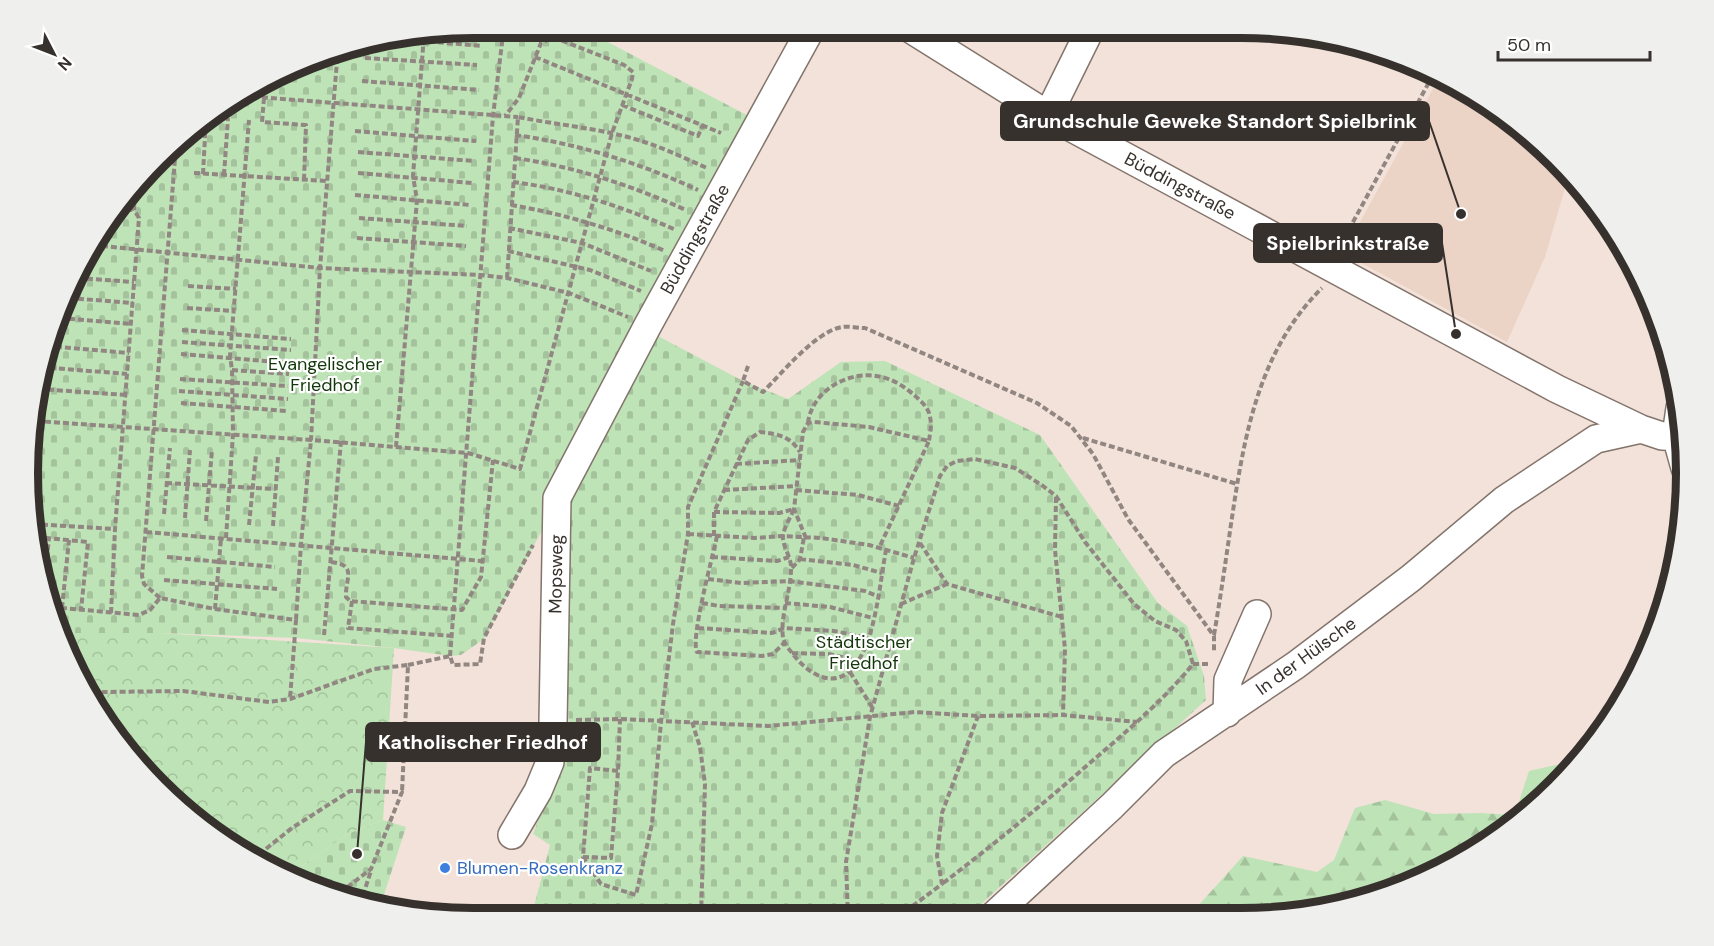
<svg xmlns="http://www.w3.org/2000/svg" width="1714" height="946" font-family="'DM Sans',sans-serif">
	<defs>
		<pattern id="forest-firs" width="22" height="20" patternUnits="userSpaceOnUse" patternTransform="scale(1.5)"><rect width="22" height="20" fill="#bee3b6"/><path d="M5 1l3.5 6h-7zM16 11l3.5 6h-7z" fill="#a4c39d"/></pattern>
		<pattern id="cemetery-stones" width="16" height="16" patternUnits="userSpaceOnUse" patternTransform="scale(1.5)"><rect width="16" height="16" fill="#bee3b6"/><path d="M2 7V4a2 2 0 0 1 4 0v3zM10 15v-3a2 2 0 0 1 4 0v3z" fill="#a4c39d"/></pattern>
		<pattern id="park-crowns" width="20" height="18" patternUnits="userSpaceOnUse" patternTransform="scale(1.5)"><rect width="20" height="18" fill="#bee3b6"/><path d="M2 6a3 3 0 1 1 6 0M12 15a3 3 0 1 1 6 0" fill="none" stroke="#a4c39d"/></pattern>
	</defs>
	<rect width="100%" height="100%" fill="#f2e2d9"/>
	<!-- built -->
	<path fill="#ebd4c6" d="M 1440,76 L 1464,87 L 1535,138 L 1569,174 L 1545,257 L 1507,342 L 1343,253 Z"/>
	<!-- forest -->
	<path fill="url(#forest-firs)" d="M 1385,800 L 1434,814 L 1480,813 L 1514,815 L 1511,826 L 1488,844 L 1385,895 L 1299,915 L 1189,916 L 1243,856 L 1317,872 L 1334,860 L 1355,808 Z"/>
	<!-- cemetery -->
	<path fill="url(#cemetery-stones)" d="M 473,27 L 579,27 L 760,122 L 484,639 L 461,655 L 450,656 L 394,648 L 296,638 L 160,633 L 58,633 L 28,502 L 42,357 L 102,225 L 202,119 L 330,51 Z
		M 656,335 L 743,381 L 788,399 L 841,362 L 885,361 L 1040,435 L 1158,603 L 1187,626 L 1204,676 L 1206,700 L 968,916 L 531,918 L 550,845 L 533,834 L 569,736 L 563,503 Z
		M 383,820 L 406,827 L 380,907 L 357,904 L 289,875 L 347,834 Z"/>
	<!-- park -->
	<path fill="url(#park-crowns)" d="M 58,633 L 160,633 L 394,648 L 383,820 L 347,834 L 289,875 L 250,859 L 137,767 L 61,643 Z"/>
	<!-- garden -->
	<path fill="#bee3b6" d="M 1578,760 L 1557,788 L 1511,826 L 1529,771 Z"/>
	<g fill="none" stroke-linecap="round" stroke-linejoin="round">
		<defs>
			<path id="minor" d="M 909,28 L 1048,115 L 1557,389 L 1641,429 L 1662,436 L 1685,437
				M 1048,115 L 1091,28
				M 1680,408 L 1676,436 L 1685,468
				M 1227,713 L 1228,680 L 1257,614
				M 512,835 L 538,791 L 550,762 L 553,723 L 557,498 L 648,325 L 812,27
				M 993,916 L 1112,806 L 1164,754 L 1296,665 L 1411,578 L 1504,500 L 1596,439 L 1641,429"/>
		</defs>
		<!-- minor casing -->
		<use href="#minor" stroke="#83746c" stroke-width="30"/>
		<!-- path -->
		<path stroke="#918681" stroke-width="4" stroke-dasharray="6 3" stroke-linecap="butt" d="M 402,39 L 482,46
			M 338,49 L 320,268 L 311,440 L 468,453 L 520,469 L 612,133 L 632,79 L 633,72 L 624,65 L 558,39 L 550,39 L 541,43 L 519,98 L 505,116
			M 535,57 L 721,133
			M 365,58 L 477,65
			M 362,81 L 479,90
			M 244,96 L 518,117
			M 264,98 L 262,122 L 306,125 L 304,180
			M 622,105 L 698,136 L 703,125
			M 355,131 L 476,141
			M 515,135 C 579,144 640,163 698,190
			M 358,152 L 474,161
			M 515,158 C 576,167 630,185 686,210
			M 194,173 L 327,181
			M 358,173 L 472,183
			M 203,174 L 206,118
			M 224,175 L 228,118
			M 513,182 C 569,189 624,207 676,230
			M 355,195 L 470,205
			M 511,205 C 564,214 615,229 665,251
			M 117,209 L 134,210
			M 359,218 L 467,226
			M 509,228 L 582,243 L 651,271
			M 357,238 L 466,246
			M 93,245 L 320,268 L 481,275 L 507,278 L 569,293 L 628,317
			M 1340,246 L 1434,73
			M 508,251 L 590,270 L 641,291
			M 78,278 L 134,282
			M 507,278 L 518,117 C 557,125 599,128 638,140 C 662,147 684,158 707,168
			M 188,286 L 236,289
			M 69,298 L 133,303
			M 187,308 L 234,311
			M 60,318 L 131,324
			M 182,330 L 291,339
			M 182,342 L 291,350
			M 47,346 L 129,353
			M 181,354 L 290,363
			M 748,366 L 743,381 L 763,392 C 781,374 816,331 842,327 C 849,326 858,328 865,328 L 1037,403 L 1071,426 L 1093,454 L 1128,519 L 1214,636 L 1214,652
			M 41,367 L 127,374
			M 232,370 L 289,374
			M 180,379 L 288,386
			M 39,389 L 126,395
			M 179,391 L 288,399
			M 181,403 L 287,411
			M 36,421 L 311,440 L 301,544 L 296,620
			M 808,423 C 812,390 850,369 882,377 C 894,380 905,387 914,395 C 921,401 929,408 930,417 C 932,425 930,433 929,441
			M 1083,438 L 1237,484
			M 396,447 L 417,200 L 413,176 L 424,35
			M 736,464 L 800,460
			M 166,483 L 276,489
			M 724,490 L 796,486
			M 796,490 L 858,495 L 899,506
			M 1056,497 L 1055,550 L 1065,649 L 1063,715
			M 714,512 L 779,513 L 794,509 C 791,517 782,530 783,539 C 784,549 792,559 791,569 C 791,592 780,615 783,638 C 784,643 789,649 792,653 C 810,677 839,692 858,661 C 876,634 880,582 886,550
			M 164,514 L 170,448
			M 185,518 L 190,450
			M 206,521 L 212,450
			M 33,524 L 115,529
			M 249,525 L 256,455
			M 273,526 L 278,457
			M 146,532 L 482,561
			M 688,534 L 755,538 L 783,536 L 821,538 L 869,545 L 914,558
			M 714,536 L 714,512 L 748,440 L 760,432 C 778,434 790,436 800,452
			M 717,536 C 713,556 690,639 697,652 L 762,656 L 773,654 L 785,642
			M 36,537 L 88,542 L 81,610
			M 226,538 L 233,434 L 232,370 L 230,356 L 249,120
			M 806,538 L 794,509 L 803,432 L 808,423 L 814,422 L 869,427 L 929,441 L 879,548
			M 920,543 L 947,584 L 1062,617
			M 167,557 L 275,567
			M 712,557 L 777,561 L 789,557
			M 800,559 L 853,565 L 882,573
			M 331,562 C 358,565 345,578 346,597 L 350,601 L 462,610 L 481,577 L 493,460
			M 792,568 L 800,559 L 804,537
			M 45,577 L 49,538
			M 708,579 L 741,583 L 789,581 L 865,591 L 877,596
			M 164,580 L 277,589
			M 160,598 L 144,584 L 142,576 L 176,146
			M 352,601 L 348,628 L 452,636
			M 702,603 L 719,606 L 785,608
			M 785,603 L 830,607 L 873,618
			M 901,604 L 947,584
			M 52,607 L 139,615 L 150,610 L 160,598 L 215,609 L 296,620 L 290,699
			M 62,608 L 69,540
			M 215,609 L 221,538
			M 111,613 L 115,529 L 139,218 L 134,210 L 135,190
			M 698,628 L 772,633 L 784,628 L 834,631 L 868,638
			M 324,635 L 341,441
			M 1214,635 C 1220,600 1225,566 1230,531 C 1243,443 1256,353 1322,288
			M 792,653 L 829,654 L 859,661
			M 450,656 L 493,116 L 504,27
			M 1193,664 L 1211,664
			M 408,665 L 450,656 L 453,665 L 480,664 L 484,638 L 533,545
			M 850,672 L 872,707
			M 93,695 L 104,692 L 183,691 L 269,702 L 290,699 L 374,669 L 408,665 L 402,792
			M 576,720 L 620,719 L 768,726 L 915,712 L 978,716 L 1063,715 L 1137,722
			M 692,722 L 700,747 L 705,784 L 701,917
			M 618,771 L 590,768 L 583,857 L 601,884 L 636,895 L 652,824 L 661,722 L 673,624 L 688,534 L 688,507 L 743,381
			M 1541,801 L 1546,785 L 1565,777
			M 583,857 L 611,858 L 618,771 L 620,719
			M 252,860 L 292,828 L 350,791 L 402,792 L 371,869 L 337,895
			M 360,904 L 371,871
			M 848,917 L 846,862 L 870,717 L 914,558 L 940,476 L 947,466 L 957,461 L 975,459 L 1015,468 L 1043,486 L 1056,496 L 1085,542 L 1134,604 L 1155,621 L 1176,630 L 1186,641 L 1193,664 C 1163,701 1127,731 1091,762 C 1042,805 993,845 942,884
			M 898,917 L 942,884 L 937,856 L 942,813 L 978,716"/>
		<!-- minor -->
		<use href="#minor" stroke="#fff" stroke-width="27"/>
	</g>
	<!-- markers -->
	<circle fill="#3f7fe0" stroke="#fff" stroke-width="2" cx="445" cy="868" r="6"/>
	<g text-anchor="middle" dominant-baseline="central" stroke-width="4.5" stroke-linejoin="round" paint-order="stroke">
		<!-- street labels -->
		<g font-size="18" fill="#37312e" stroke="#fff">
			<text transform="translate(1180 186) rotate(28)">Büddingstraße</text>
			<text transform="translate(695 239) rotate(-61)">Büddingstraße</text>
			<text transform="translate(556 574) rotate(-89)">Mopsweg</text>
			<text transform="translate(1306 656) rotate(-36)">In der Hülsche</text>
		</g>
		<!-- park labels -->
		<g font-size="18" fill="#13370a" stroke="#fff">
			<text x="325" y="364">Evangelischer<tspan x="325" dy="21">Friedhof</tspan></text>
			<text x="864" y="642">Städtischer<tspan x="864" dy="21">Friedhof</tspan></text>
		</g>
		<!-- shop labels -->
		<g font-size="18" fill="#366cbe" stroke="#fff" text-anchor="start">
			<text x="457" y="868">Blumen-Rosenkranz</text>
		</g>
	</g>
	<!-- crop -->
	<path d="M0 0H1714V946H0ZM473 38H1241A435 435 0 0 1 1676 473V473A435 435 0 0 1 1241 908H473A435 435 0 0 1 38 473V473A435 435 0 0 1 473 38Z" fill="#efefee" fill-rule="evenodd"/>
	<path fill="none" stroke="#37312e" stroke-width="8" d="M473 38H1241A435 435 0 0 1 1676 473V473A435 435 0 0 1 1241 908H473A435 435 0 0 1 38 473V473A435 435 0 0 1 473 38Z"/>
	<!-- callouts -->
	<path fill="none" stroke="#37312e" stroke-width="2" d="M1461 214L1429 121M1456 334L1442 243M357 854L366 742"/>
	<g fill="#37312e" stroke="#fff" stroke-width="2">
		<circle cx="1461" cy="214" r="6"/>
		<circle cx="1456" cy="334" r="6"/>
		<circle cx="357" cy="854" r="6"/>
	</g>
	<g fill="#37312e" stroke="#37312e" stroke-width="2">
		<rect x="1001" y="102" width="428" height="38" rx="6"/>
		<rect x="1254" y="224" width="188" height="38" rx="6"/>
		<rect x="366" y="723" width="234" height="38" rx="6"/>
	</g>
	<g font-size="20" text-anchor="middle" font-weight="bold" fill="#fff">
		<text x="1215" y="128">Grundschule Geweke Standort Spielbrink</text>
		<text x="1348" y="250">Spielbrinkstraße</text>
		<text x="483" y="749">Katholischer Friedhof</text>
	</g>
	<!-- north arrow -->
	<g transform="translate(54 54) rotate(132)" stroke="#ffffff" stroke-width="4.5" paint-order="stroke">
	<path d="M0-4.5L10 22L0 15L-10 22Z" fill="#37312e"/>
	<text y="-9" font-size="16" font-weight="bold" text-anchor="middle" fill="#37312e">N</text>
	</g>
	<!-- scale -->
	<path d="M1498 51v9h152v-9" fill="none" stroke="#37312e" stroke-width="3"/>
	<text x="1507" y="51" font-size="18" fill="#37312e" stroke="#ffffff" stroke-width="4.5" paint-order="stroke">50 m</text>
</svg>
